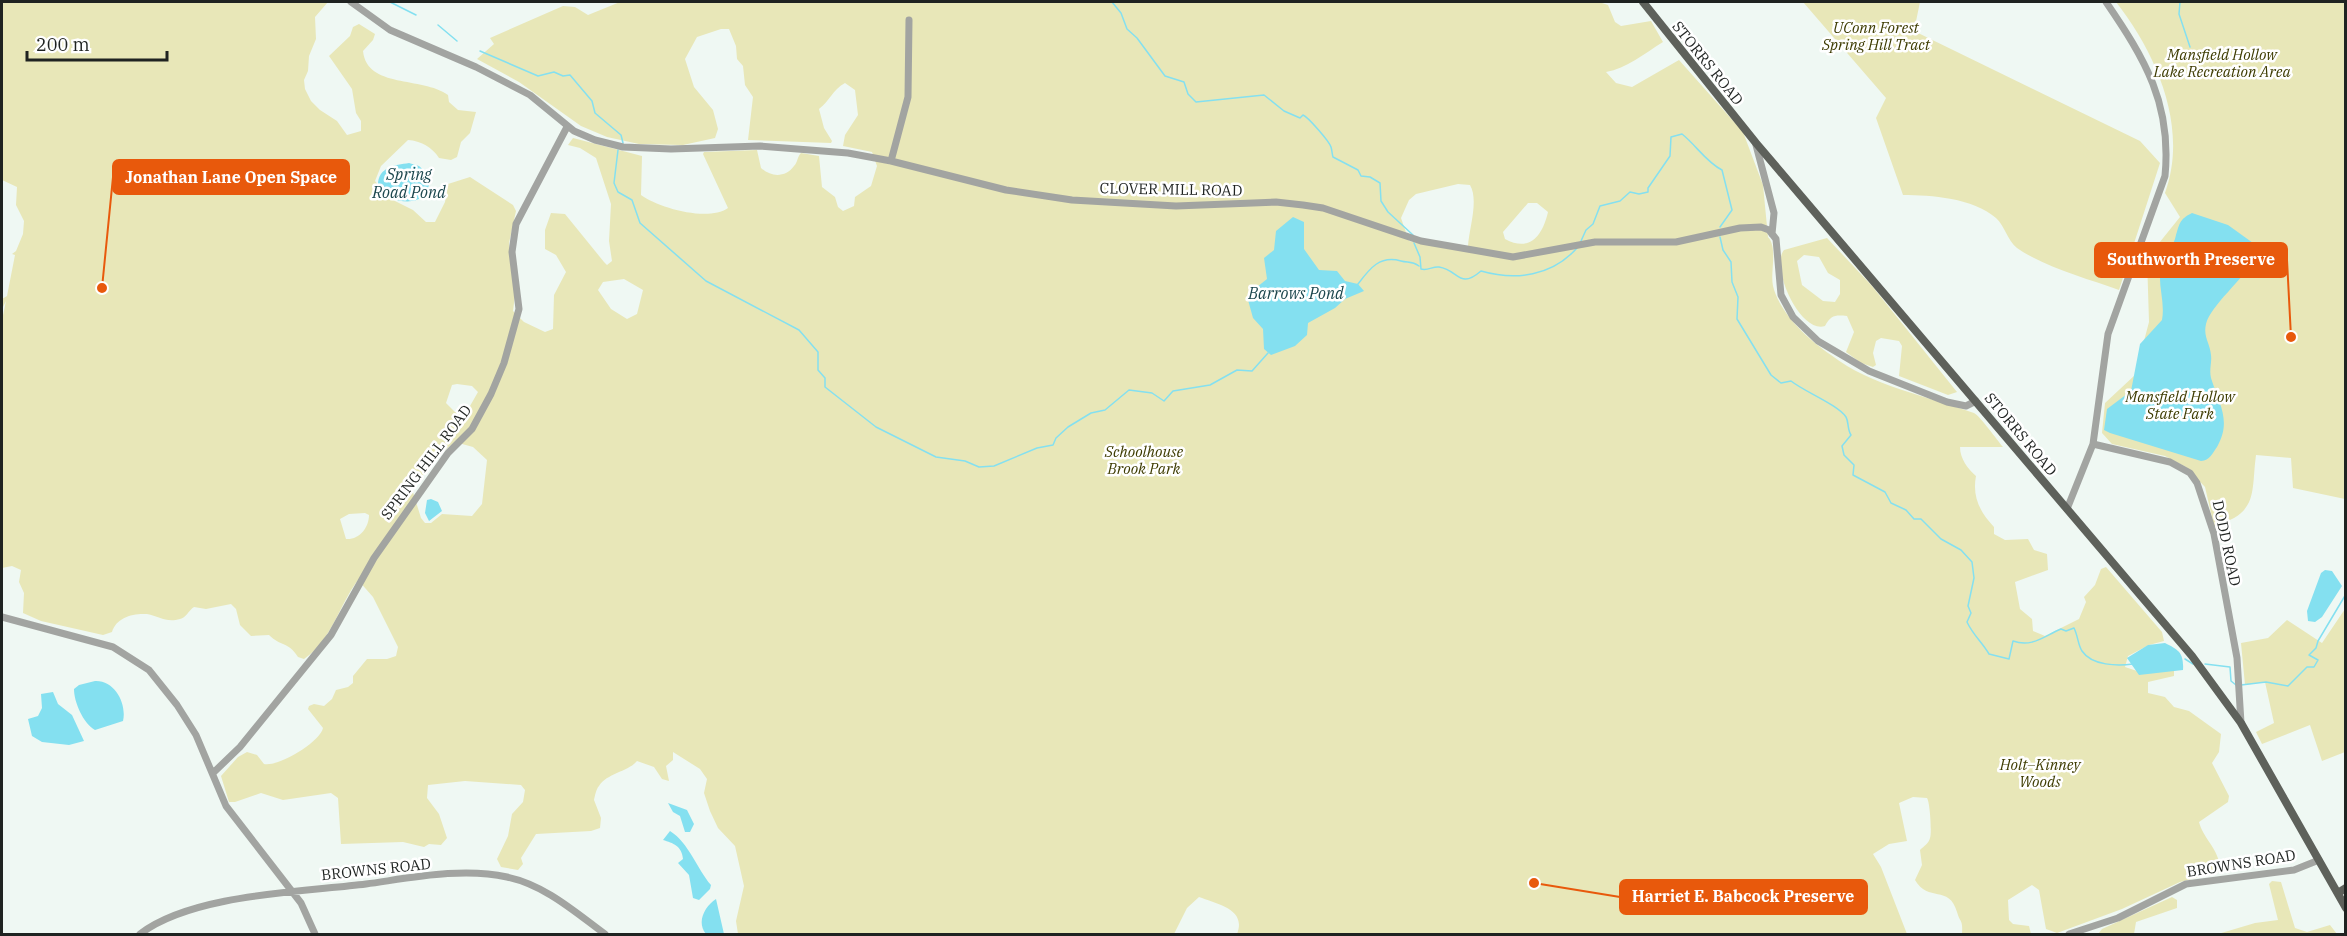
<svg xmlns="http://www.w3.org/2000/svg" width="2347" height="936" font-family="'IBM Plex Serif',serif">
	<rect width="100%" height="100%" fill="#eff8f3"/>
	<!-- green -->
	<path fill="#e8e7b8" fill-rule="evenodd" d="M 2,2 L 328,2 L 315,17 L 316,39 L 309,56 L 308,71 L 304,80 L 305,89 L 311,101 L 320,110 L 337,121 L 347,135 L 361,131 L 361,121 L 356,113 L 352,89 L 329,56 L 350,36 L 353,27 L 359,24 L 375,34 L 373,40 L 363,51 C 367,89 422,76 448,95 L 449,102 L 458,110 L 476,112 L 470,133 L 461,142 L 457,157 L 451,160 L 439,158 C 432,147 421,141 408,140 L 381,166 L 375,181 L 389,198 L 413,210 L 426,222 L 435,222 L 445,202 L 448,184 L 470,177 L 513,205 L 516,211 L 509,243 L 515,295 L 513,311 L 524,322 L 545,332 L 553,329 L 554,295 L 566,272 L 556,255 L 545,249 L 545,230 L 551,213 L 565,214 L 604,262 L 607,265 L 612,261 L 609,241 L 611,204 L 596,158 L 580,148 L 568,145 L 573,138 L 642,156 L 641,195 C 659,208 708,222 728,208 L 703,154 L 704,152 L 757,150 L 761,168 C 772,178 786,177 794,166 C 798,162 797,157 801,153 L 819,156 L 822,187 L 835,197 L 838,207 L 843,211 L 854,206 L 855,197 L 871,186 L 877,166 L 872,152 L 843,146 L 845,135 L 858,115 L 855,90 L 845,83 C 832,90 830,101 819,109 L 824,128 L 832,141 L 831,143 L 748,140 L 753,97 L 745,85 L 743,66 L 737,59 L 736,46 L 729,29 L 721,29 L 697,37 L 685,59 L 694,87 L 713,110 L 718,129 L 715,138 L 683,145 L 639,144 L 607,137 L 581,126 L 519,82 L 477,59 L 494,44 L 490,38 L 563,6 L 575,7 L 588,15 L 620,2 L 1599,2 L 1608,5 L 1615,22 L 1621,26 L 1651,21 L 1663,42 C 1645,53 1626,69 1606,72 L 1616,83 L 1632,87 L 1679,60 L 1743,132 L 1763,185 L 1768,237 C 1778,248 1770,272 1773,286 C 1780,314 1808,339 1831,355 C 1871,386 1927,396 1974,413 C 1979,415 1998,441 2003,447 L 1960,447 C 1960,459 1968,469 1976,476 C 1972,497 1980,512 1994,527 L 1994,534 L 2005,540 L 2028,539 L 2034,550 L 2047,554 L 2048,570 L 2015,582 L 2020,609 L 2032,619 L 2033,631 L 2045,636 L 2079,619 L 2086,602 L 2084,597 L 2095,585 L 2101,569 L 2106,567 L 2162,632 L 2164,641 L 2149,645 L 2128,656 L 2125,667 L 2143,673 L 2174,670 L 2174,676 L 2148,682 L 2148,693 L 2165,697 L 2174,707 L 2189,711 L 2221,734 L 2219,752 L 2212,763 L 2229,796 L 2228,802 L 2199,822 C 2203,839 2223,853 2219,872 L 2180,882 L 2122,909 L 2057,933 L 2046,929 L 2039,890 L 2032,885 L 2008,900 L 2009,920 L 2013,924 L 2029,926 L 2031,934 L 1962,934 C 1963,919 1960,923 1957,912 C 1949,884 1928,903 1915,880 L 1922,865 L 1920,850 C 1924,846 1929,843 1930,838 C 1932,834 1930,802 1927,798 L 1913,797 L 1899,803 L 1907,841 L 1889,844 L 1873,854 L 1881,867 L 1907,934 L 1237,934 C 1247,909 1217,904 1199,897 L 1187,908 L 1174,934 L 738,934 L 736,921 L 744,886 L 735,846 L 718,828 L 710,811 L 704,793 L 707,779 L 700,769 L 673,752 L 673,760 L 666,766 L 669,781 L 662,779 L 654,767 L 637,761 C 628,772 607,773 599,786 C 596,789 595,796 594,800 L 601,818 L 600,828 L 591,831 L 536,834 L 521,858 L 523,864 L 518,870 L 501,867 L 497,859 L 508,836 L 512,814 L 523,802 L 525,790 L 521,785 L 465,781 L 428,785 L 427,798 L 439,814 L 447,838 L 441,845 L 429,844 L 424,847 L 403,842 L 341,844 L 338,798 L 331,793 L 283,800 L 261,793 L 235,802 L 229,802 L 221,776 L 238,757 L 247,752 L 257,755 L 264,764 C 279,767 320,742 323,728 L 308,709 L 309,706 L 314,704 L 324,706 L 332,699 L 336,690 L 348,687 L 353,683 L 353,676 L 367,659 L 387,659 L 396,656 L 398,647 L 373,597 L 358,580 C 339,605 332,640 304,659 L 298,657 C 288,641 281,647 269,635 L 251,636 L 240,625 L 236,609 L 231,604 L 206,609 L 194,607 C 188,611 186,618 180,619 C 166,623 159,616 147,614 C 132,613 116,618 112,632 L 103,635 L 41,621 L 23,613 L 24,593 L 19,582 L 21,570 L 12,566 L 2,568 L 2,320 L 6,301 L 2,309 L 2,299 L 7,296 L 15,255 L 12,254 L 16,251 L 23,234 L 24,221 L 16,205 L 17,187 L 2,180 ZM 1458,184 L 1470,185 C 1479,200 1469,229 1468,246 L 1449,249 L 1409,241 L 1401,218 L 1409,200 L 1416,194 ZM 1528,203 L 1537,203 L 1548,212 C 1543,234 1531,253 1505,239 L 1503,232 ZM 624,279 L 643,290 L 637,314 L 627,319 L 611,309 L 598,290 L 603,282 ZM 457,384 L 472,386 L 478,392 L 466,413 L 455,412 L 446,403 L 452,385 ZM 455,442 L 473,447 L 487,460 L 482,504 L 472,516 L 442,514 L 431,523 L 425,523 L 421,518 L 412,489 L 440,454 ZM 365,513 L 369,515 C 369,528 359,540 346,539 L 340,519 L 349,514 Z
		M 1803,2 L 1920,2 L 1914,31 L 2140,141 L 2160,163 L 2119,290 C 2086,278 2046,268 2017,248 C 2007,240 2005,226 1996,218 C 1973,198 1931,195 1903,195 L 1876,118 L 1886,98 Z
		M 2116,2 L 2345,2 L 2345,499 L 2293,488 L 2291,458 L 2256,455 C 2251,493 2259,513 2214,526 L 2205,487 L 2186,467 L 2165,456 L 2112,444 L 2102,433 L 2105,403 L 2135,375 L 2149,322 L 2147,258 L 2180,217 L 2165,193 C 2189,127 2156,53 2116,2 Z
		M 1827,238 L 1872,286 L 1957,392 L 1948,395 L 1899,376 L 1902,346 L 1899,341 L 1881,338 L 1876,341 L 1873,353 L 1876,365 L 1873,367 L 1861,363 L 1846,352 L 1854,332 L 1847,316 C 1835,315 1831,315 1825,326 C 1800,334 1770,267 1784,250 ZM 1804,255 L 1819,257 L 1828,273 L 1840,280 L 1840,294 L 1835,302 L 1823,301 L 1802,285 L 1797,261 Z
		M 2345,609 L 2345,752 L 2322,761 L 2310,725 L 2262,744 L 2256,732 L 2274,723 L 2265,682 L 2245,685 L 2241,643 L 2268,638 L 2287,620 L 2322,643 Z
		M 2272,881 L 2281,882 L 2295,928 L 2307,932 L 2330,925 L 2337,934 L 2218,934 L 2255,923 L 2278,920 L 2269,884 Z
		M 2172,897 L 2177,900 L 2177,908 L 2136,922 L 2134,934 L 2098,934 L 2102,929 Z"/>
	<!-- water -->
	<path fill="#84e0f0" d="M 409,163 L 419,166 L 428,174 C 434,201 411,206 390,198 L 378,185 C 378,167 395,165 409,163 Z
		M 2192,213 L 2228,225 L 2253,243 L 2255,258 C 2243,280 2211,305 2206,324 C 2203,337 2210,343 2211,355 C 2212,363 2209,369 2211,378 C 2219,404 2232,421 2217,447 C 2212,454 2210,460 2201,461 L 2110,433 L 2104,430 L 2107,409 L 2131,391 L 2140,344 L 2162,320 C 2165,304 2159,289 2160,273 C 2161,259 2171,251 2175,239 C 2179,225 2179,219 2192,213 Z
		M 1293,217 L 1304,222 L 1304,249 L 1319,270 L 1337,271 L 1345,281 L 1358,284 L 1364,291 L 1345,299 L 1335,308 L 1308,323 L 1307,335 L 1295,346 L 1271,355 L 1264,349 L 1263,329 L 1253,318 L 1248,300 L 1252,291 L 1267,279 L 1264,258 L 1274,250 L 1276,231 Z
		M 431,499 L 438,502 L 442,511 L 429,521 L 425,513 L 427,500 Z
		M 2325,570 L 2332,571 L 2342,586 L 2322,617 L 2315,622 L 2308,621 L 2307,611 L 2321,573 Z
		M 2165,643 C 2179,650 2184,653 2183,670 L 2139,675 L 2127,658 L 2148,645 Z
		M 95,681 C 115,680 127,704 123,721 L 95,730 C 83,723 74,702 74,689 L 79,685 Z
		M 53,692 L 58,704 L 72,715 L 84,741 L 69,745 L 42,742 L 32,736 L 28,719 L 38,716 L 42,708 L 41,694 Z
		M 668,803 L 687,810 L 694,824 L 690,832 L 685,832 L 680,816 L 673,812 Z
		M 670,831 C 689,843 697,869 711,885 L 710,889 L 699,900 L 693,898 L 689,875 L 678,863 L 683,859 C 682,846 673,843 663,840 Z
		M 716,899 L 724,934 L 706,934 C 696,922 705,906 716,899 Z"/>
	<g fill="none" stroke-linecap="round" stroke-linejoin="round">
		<!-- stream -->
		<path stroke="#84e0f0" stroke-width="1.5" d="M 390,2 L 416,15
			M 1112,2 L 1121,13 L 1127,29 L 1137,38 L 1165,76 L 1184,82 L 1188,94 L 1196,102 L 1264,95 L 1284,111 L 1300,118 L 1303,115 C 1308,117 1329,141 1331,147 C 1332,150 1332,154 1333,157 L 1358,170 L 1361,176 L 1370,177 L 1380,183 L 1381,201 L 1388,212 L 1413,235
			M 2180,2 L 2179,14 L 2190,47
			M 438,25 L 457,41
			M 480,51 L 538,76 L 554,72 L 563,76 L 570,75 L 592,101 L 595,113 L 621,135 L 623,143
			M 618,150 L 614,183 L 618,192 L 632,200 L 640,223 L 706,281 L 799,330 L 818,352 L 818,370 L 825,378 L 825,387 L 876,427 L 936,457 L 965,461 L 979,467 L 994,466 L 1037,448 L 1053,445 L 1056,438 L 1068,427 L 1091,413 L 1105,410 L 1129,390 L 1152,393 L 1164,401 L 1173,391 L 1210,385 L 1237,370 L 1252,371 L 1268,353
			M 1720,237 L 1723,250 L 1731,262 L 1732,282 L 1738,297 L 1737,319 L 1771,375 L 1781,383 L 1791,381 C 1805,392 1838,405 1846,417 C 1849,422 1847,429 1851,435 L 1842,446 L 1844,455 L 1854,465 L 1853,475 L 1885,492 L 1891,503 L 1906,510 L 1914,519 L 1921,519 L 1941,539 L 1961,550 L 1972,562 L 1974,578 L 1968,606 L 1971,613 L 1967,622 C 1973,635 1982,642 1989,654 L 2009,659 L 2013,641 C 2032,648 2044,636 2061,629 L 2066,631 L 2074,628 C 2078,636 2078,645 2082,651 C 2092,666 2118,666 2133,664
			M 1581,241 L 1586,230 L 1593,224 L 1600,206 L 1620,201 L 1630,192 L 1639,194 L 1648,192 L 1648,188 L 1670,156 L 1671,137 L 1682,134 C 1696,145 1706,162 1722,170 L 1732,210 L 1720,227
			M 1414,243 L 1420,257 L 1421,269 C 1428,271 1433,266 1439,267 C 1459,270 1459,290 1481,271 C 1516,281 1552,276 1577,248
			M 1358,284 C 1370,268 1380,255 1401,261 C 1408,263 1412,261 1419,266
			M 2185,659 L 2193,664
			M 2205,664 L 2230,667 L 2231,681 L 2236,685
			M 2241,685 L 2266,682 L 2288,686 L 2307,667 L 2314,667 L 2318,660 L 2309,655 L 2316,648 L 2318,641 L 2346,594"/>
		<!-- minor -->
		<path stroke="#a2a4a1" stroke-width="7" d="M 351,2 L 390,30 L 476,67 L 530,95 L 574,131 L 595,140 L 623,147 L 671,149 L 760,146 L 848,153 L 891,161 L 1006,190 L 1072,200 L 1176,206 L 1276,202 L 1303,205 L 1323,208 L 1421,241 L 1513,257 L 1595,242 L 1676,242 L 1740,228 L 1761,227 L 1769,230 L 1776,239 L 1781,295 L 1793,317 L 1818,341 L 1869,371 L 1947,402 L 1966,406 L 1976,401
			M 1756,145 L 1774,213 L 1772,234
			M 891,161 L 908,97 L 909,20
			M 2093,444 L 2170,462 L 2190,473 L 2197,483 L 2214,534 L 2237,658 L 2241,723
			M 2067,509 L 2093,444 L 2108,334 L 2165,176 C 2172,104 2145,59 2106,2
			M 2,617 L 113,647 L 149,670 L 177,705 L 196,735 L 226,806 L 301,903 L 315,934
			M 213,773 L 240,747 L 331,635 L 374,558 L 448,453 L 472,429 L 491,394 L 504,363 L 519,309 L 512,252 L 516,224 L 567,127
			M 140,934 C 192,894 302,892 366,884 C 410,878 462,867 507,877 C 545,885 575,912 605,934
			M 2069,934 L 2118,918 L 2186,884 L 2294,870 L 2319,860"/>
		<!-- major -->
		<path stroke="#5e615b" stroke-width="8" d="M 1643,2 L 1756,143 L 2192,656 L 2241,723 L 2346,908
			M 2338,893 L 2346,888"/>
	</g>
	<g text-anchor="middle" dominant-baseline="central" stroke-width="5" stroke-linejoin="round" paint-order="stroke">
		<!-- park labels -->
		<g font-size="15" font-style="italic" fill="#3d3b01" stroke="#fff">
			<text x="1876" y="27">UConn Forest<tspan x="1876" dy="17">Spring Hill Tract</tspan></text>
			<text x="2222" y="54">Mansfield Hollow<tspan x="2222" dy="17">Lake Recreation Area</tspan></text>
			<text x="2180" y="396">Mansfield Hollow<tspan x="2180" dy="17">State Park</tspan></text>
			<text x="1144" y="451">Schoolhouse<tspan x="1144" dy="17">Brook Park</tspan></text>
			<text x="2040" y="764">Holt–Kinney<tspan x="2040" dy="17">Woods</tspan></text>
		</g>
		<!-- street labels -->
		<g font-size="15" fill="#1f2321" stroke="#fff">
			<text transform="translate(1708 63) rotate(51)">STORRS ROAD</text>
			<text transform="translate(1171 189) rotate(1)">CLOVER MILL ROAD</text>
			<text transform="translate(2021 434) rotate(50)">STORRS ROAD</text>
			<text transform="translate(426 462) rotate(-53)">SPRING HILL ROAD</text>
			<text transform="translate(2227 543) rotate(78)">DODD ROAD</text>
			<text transform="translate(2241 863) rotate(-9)">BROWNS ROAD</text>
			<text transform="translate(376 869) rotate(-6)">BROWNS ROAD</text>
		</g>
		<!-- water labels -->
		<g font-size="16" font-style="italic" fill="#1b464d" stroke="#fff">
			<text x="409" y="174">Spring<tspan x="409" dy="18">Road Pond</tspan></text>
			<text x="1296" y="293">Barrows Pond</text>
		</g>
	</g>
	<!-- callouts -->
	<path fill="none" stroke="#e8590c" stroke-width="2" d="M102 288L113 177M2291 337L2287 260M1534 883L1620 897"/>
	<g fill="#e8590c" stroke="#fff" stroke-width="2">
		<circle cx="102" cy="288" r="6"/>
		<circle cx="2291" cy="337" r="6"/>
		<circle cx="1534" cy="883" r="6"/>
	</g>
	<g fill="#e8590c" stroke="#e8590c" stroke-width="2">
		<rect x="113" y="160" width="236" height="34" rx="6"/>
		<rect x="2095" y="243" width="192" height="34" rx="6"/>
		<rect x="1620" y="880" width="247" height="34" rx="6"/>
	</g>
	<g font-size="16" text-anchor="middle" font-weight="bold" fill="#fff">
		<text x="231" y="183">Jonathan Lane Open Space</text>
		<text x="2191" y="265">Southworth Preserve</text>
		<text x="1743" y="902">Harriet E. Babcock Preserve</text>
	</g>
	<!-- border -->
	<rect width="2347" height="936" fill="none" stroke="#1f2321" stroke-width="6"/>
	<!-- scale -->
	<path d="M27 51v9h140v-9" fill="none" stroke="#1f2321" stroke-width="3"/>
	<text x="36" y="51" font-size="18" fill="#1f2321" stroke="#ffffff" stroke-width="4.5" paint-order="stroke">200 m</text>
</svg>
